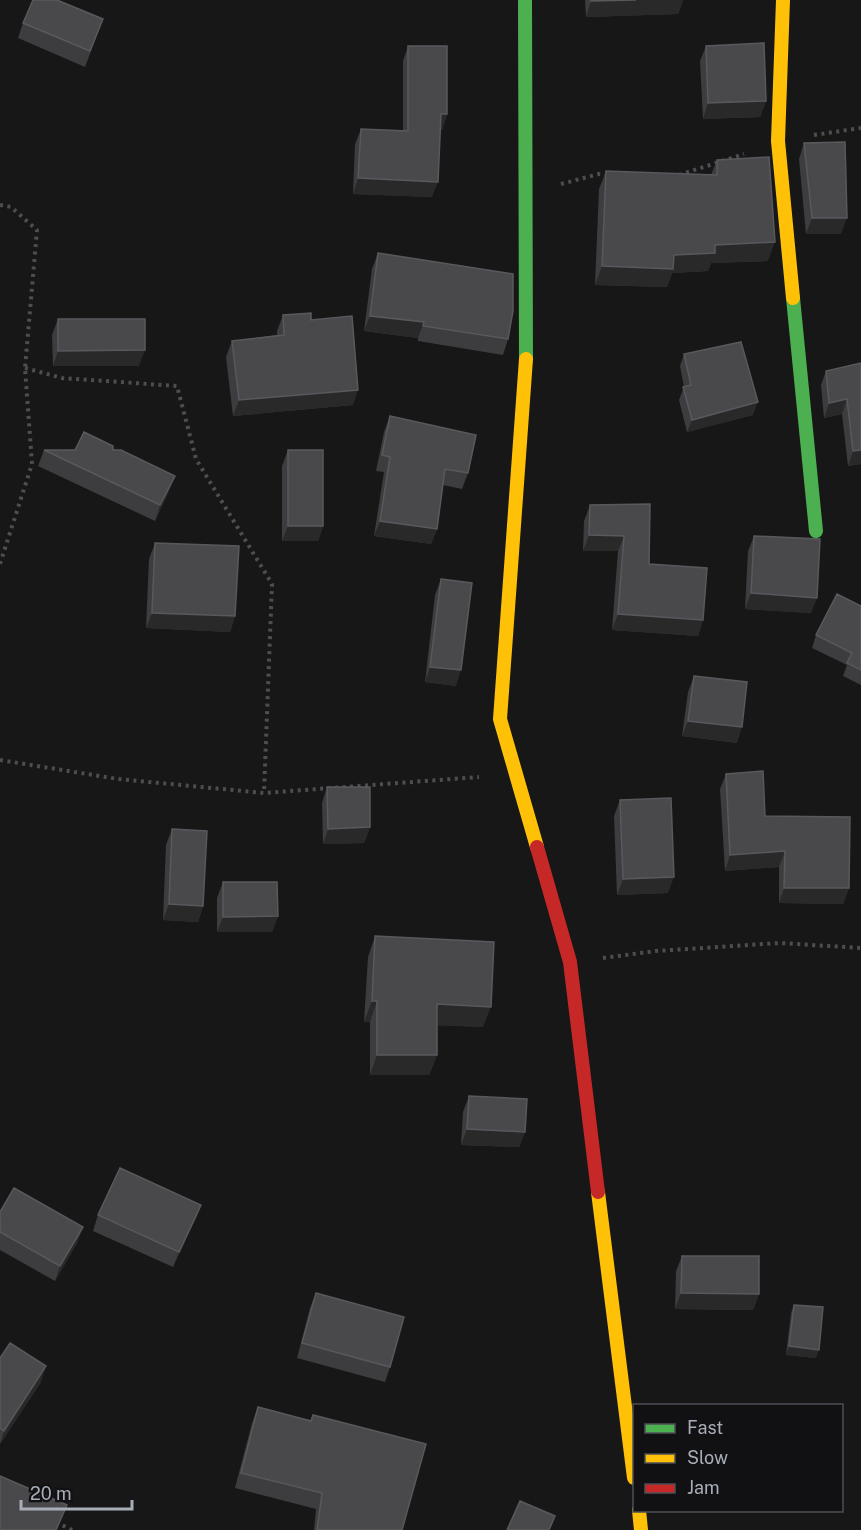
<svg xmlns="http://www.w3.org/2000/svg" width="861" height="1530" font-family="'Public Sans',sans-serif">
	<rect width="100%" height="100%" fill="#171717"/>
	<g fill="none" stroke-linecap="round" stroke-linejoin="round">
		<!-- path -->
		<path stroke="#4d4e52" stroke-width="4" stroke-dasharray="3 4.5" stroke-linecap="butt" d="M 814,135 L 861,128
			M 679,175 L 744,154
			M 561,184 L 599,174 L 609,175
			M 0,205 L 11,207 L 37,230 L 25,368 L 32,464 L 0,564
			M 25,368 L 62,378 L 177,386 L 196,459 L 272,584 L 264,793
			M 0,760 L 118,779 L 264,793 L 479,777
			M 603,958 L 656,951 L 780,943 L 861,948
			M 56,1522 L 72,1530"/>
		<!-- fast -->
		<path stroke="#4caf50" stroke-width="14" d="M 525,0 L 526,359
			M 793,298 L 816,531"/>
		<!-- slow -->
		<path stroke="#ffc107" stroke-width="14" d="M 783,0 L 778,141 L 793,298
			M 526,359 L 500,719 L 537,847
			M 598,1192 L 634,1478
			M 639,1510 L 641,1530"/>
		<!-- jam -->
		<path stroke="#c62828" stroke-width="14" d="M 537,847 L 570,962 L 598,1192"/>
	</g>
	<!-- wall -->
	<path fill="#3d3d3f" d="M 585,0 L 683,0 L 678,14 L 586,17 Z
		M 103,19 L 85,67 L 18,38 L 23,23 Z
		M 408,46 L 447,114 L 442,130 L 440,130 L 432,197 L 353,194 L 355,144 L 361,129 L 403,131 L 403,61 Z
		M 706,46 L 766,101 L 760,117 L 703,119 L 700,61 Z
		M 804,143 L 841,234 L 806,234 L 799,159 Z
		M 717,160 L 768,261 L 711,263 L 708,271 L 672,273 L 667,287 L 595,285 L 599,189 L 606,171 L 711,175 Z
		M 378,253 L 508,339 L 503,355 L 418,341 L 418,338 L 364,331 L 372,269 Z
		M 283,315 L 353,405 L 233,416 L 226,357 L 232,341 L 277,335 L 277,331 Z
		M 58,319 L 139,366 L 53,366 L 52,335 Z
		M 684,354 L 753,415 L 687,432 L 679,400 L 684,387 L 680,366 Z
		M 861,363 L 861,464 L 848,466 L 842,414 L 824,418 L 821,385 L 826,371 Z
		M 390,416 L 468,473 L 462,489 L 443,485 L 437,529 L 431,544 L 374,536 L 384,472 L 376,471 L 384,432 Z
		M 44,450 L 113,450 L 169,491 L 155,521 L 38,466 Z
		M 288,450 L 323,526 L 318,541 L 282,541 L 282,466 Z
		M 650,504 L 649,564 L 703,620 L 698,636 L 612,630 L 618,551 L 583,551 L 584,521 L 590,505 Z
		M 754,536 L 811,613 L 745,609 L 748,551 Z
		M 155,543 L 235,616 L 230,632 L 146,628 L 149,559 Z
		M 441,579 L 456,686 L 425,682 L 435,595 Z
		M 861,606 L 861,685 L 843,676 L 847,665 L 812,648 L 816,635 Z
		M 694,676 L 737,743 L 682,736 L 688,692 Z
		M 726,774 L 765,816 L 849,888 L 843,904 L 779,903 L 779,867 L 725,871 L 720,789 Z
		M 327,787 L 370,827 L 364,843 L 323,844 L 322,803 Z
		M 620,800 L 668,893 L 617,895 L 614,816 Z
		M 172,829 L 203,906 L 198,922 L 163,920 L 166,845 Z
		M 223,882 L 278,916 L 272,932 L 217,932 L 217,898 Z
		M 375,936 L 483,1027 L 437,1025 L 437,1055 L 429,1075 L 370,1075 L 370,1022 L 364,1022 L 368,957 Z
		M 469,1096 L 525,1132 L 519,1147 L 461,1145 L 463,1112 Z
		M 201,1205 L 195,1220 L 173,1267 L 93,1231 L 98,1215 Z
		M 0,1212 L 83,1227 L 77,1243 L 55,1281 L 0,1250 Z
		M 682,1256 L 759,1294 L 753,1310 L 675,1309 L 676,1271 Z
		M 316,1293 L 390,1367 L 385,1382 L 297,1358 L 310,1308 Z
		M 794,1305 L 816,1358 L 786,1355 L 791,1313 Z
		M 0,1358 L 41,1382 L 0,1444 Z
		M 258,1407 L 310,1421 L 313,1415 L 402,1530 L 314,1530 L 316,1509 L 235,1488 L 252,1423 Z"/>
	<!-- shaded-wall -->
	<path fill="#29292a" d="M 636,0 L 683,0 L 678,14 L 586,17 L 591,1 Z
		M 766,101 L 760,117 L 703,119 L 708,103 Z
		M 441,114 L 447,114 L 442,130 L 436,130 Z
		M 358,178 L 438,182 L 432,197 L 353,194 Z
		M 812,218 L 847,218 L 841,234 L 806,234 Z
		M 775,242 L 768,261 L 711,263 L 708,271 L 672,273 L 667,287 L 595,285 L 602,266 L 674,255 L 715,245 Z
		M 370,316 L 424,322 L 418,338 L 364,331 Z
		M 145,350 L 139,366 L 53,366 L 58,351 Z
		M 358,390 L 353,405 L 233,416 L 239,400 Z
		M 847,399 L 842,414 L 824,418 L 829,403 Z
		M 758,402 L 753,415 L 687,432 L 692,420 Z
		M 861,450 L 861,464 L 848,466 L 853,451 Z
		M 175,476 L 169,491 L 155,521 L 160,505 Z
		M 380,521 L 437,529 L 431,544 L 374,536 Z
		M 288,526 L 323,526 L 318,541 L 282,541 Z
		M 589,535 L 624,536 L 618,551 L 583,551 Z
		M 751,593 L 817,598 L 811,613 L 745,609 Z
		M 152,613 L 235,616 L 230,632 L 146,628 Z
		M 618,614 L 703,620 L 698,636 L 612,630 Z
		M 430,667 L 461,670 L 456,686 L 425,682 Z
		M 688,721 L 742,727 L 737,743 L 682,736 Z
		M 370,827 L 364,843 L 323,844 L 328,829 Z
		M 785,851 L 779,867 L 725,871 L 730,855 Z
		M 674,877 L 668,893 L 617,895 L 623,879 Z
		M 784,888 L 849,888 L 843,904 L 779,903 Z
		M 169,904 L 203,906 L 198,922 L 163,920 Z
		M 278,916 L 272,932 L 217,932 L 223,917 Z
		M 372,1001 L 377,1001 L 370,1022 L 364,1022 Z
		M 437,1004 L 491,1007 L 483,1027 L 429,1025 Z
		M 377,1055 L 437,1055 L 429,1075 L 370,1075 Z
		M 467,1129 L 525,1132 L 519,1147 L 461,1145 Z
		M 201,1205 L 195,1220 L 173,1267 L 179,1252 Z
		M 83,1227 L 77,1243 L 55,1281 L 60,1266 Z
		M 681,1293 L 759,1294 L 753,1310 L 675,1309 Z
		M 789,1346 L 819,1350 L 816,1358 L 786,1355 Z
		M 46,1366 L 41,1382 L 0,1444 L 4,1431 Z"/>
	<!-- building -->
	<path fill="#49494c" stroke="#58595d" stroke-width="1.5" d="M 33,0 L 57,0 L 103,19 L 90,51 L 23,23 Z
		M 591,0 L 636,0 L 591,1 Z
		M 764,43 L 766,101 L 708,103 L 706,46 Z
		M 408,46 L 447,46 L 447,114 L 441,114 L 438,182 L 358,178 L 361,129 L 408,131 Z
		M 845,142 L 847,218 L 812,218 L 804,143 Z
		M 769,157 L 775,242 L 715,245 L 715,253 L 674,255 L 673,269 L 602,266 L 606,171 L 717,175 L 717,160 Z
		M 378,253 L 513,274 L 513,311 L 508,339 L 423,326 L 424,322 L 370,316 Z
		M 311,313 L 311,320 L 352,316 L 358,390 L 239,400 L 232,341 L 284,335 L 283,315 Z
		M 58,319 L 145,319 L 145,350 L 58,351 Z
		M 741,342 L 758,402 L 692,420 L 683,387 L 691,385 L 684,354 Z
		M 861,363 L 861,450 L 853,451 L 847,399 L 829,403 L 826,371 Z
		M 390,416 L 476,435 L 468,473 L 445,469 L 437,529 L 380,521 L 390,457 L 382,455 Z
		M 84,432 L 113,446 L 113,450 L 121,450 L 175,476 L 160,505 L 44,450 L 75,450 Z
		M 288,450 L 323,450 L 323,526 L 288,526 Z
		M 650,504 L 649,564 L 707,568 L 703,620 L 618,614 L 624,536 L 589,535 L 590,505 Z
		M 754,536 L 820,539 L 817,598 L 751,593 Z
		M 155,543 L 239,546 L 235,616 L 152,613 Z
		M 441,579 L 472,583 L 461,670 L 430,667 Z
		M 837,594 L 861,606 L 861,670 L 847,663 L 852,653 L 816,635 Z
		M 694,676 L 747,682 L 742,727 L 688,721 Z
		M 763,771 L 765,816 L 850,817 L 849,888 L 784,888 L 785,851 L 730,855 L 726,774 Z
		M 327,787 L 370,787 L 370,827 L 328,829 Z
		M 671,798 L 674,877 L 623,879 L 620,800 Z
		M 172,829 L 207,831 L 203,906 L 169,904 Z
		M 223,882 L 277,882 L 278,916 L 223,917 Z
		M 375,936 L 494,942 L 491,1007 L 437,1004 L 437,1055 L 377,1055 L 377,1001 L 372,1001 Z
		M 469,1096 L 527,1099 L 525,1132 L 467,1129 Z
		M 120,1168 L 201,1205 L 179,1252 L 98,1215 Z
		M 14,1188 L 83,1227 L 60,1266 L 0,1232 L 0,1212 Z
		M 682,1256 L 759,1256 L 759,1294 L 681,1293 Z
		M 316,1293 L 404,1317 L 390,1367 L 302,1343 Z
		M 794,1305 L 823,1307 L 819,1350 L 789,1346 Z
		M 10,1343 L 46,1366 L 4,1431 L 0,1428 L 0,1358 Z
		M 258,1407 L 311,1421 L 313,1415 L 426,1444 L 402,1530 L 317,1530 L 322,1493 L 241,1473 Z
		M 0,1476 L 67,1505 L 56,1530 L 0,1530 Z
		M 520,1501 L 555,1516 L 549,1530 L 507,1530 Z"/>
	<!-- legend -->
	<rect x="633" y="1404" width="210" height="108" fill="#111113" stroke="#4d4f55" stroke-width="1.5"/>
	<rect x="645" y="1424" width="30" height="9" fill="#4caf50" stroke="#4d4f55" stroke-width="1.5"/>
	<text x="687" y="1434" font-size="18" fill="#a8adb8">Fast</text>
	<rect x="645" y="1454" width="30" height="9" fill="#ffc107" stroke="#4d4f55" stroke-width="1.5"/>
	<text x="687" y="1464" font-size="18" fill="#a8adb8">Slow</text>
	<rect x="645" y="1484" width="30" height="9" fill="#c62828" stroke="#4d4f55" stroke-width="1.5"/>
	<text x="687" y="1494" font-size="18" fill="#a8adb8">Jam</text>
	<!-- scale -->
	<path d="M21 1500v9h111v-9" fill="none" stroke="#a8adb8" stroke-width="3"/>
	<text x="30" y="1500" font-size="18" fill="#a8adb8" stroke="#111113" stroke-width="4.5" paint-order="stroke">20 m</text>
</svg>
